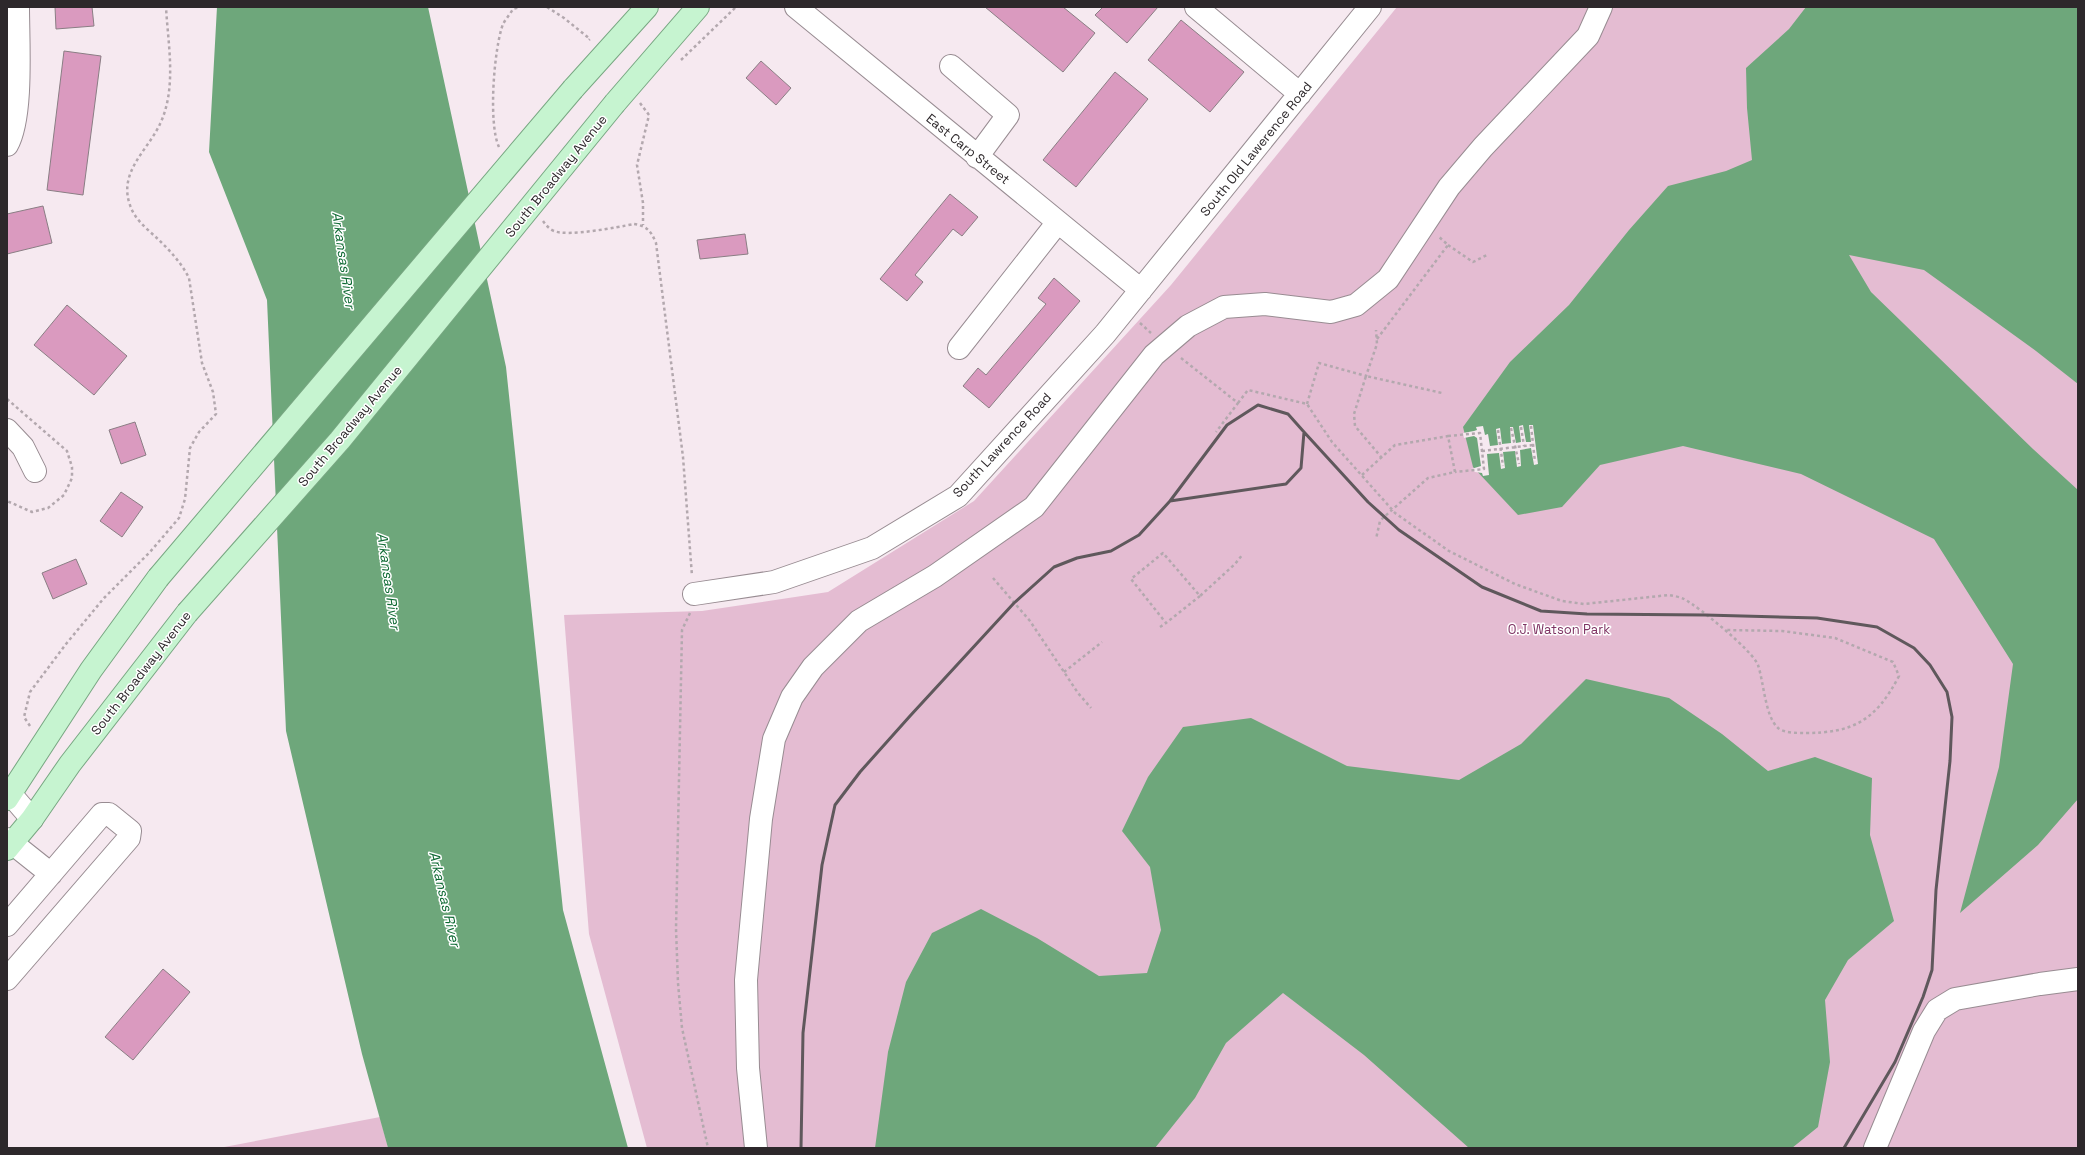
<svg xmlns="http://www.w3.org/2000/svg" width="2085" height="1155" font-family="'Space Grotesk',sans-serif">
	<rect width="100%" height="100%" fill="#f6e9f0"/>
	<!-- green -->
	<path fill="#e4bcd2" d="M 1397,7 L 2078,7 L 2078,1148 L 647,1148 L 589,934 L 564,615 L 702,611 L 828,592 L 974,501 L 1171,285 Z
		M 380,1117 L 388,1148 L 219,1148 Z"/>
	<!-- water -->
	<path fill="#6ea77b" d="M 217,7 L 428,7 L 506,367 L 563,910 L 628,1148 L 388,1148 L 362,1054 L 286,731 L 267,300 L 209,152 Z
		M 1806,7 L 2078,7 L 2078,384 L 2036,351 L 1924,270 L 1849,255 L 1871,292 L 2033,449 L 2078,490 L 2078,799 L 2038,845 L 1960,913 L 1999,767 L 2013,664 L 1934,539 L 1801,474 L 1683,446 L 1600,465 L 1562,507 L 1518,515 L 1473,467 L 1463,427 L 1510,362 L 1569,305 L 1629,230 L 1668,186 L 1726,171 L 1752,160 L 1747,108 L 1746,68 L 1789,29 Z
		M 1586,679 L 1669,698 L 1722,734 L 1768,771 L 1815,757 L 1872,778 L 1870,835 L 1894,921 L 1848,960 L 1825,1000 L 1830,1062 L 1818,1127 L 1792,1148 L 1469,1148 L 1364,1055 L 1283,993 L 1226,1043 L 1195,1098 L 1155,1148 L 875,1148 L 888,1052 L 906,982 L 932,933 L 981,909 L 1037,938 L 1099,976 L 1147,973 L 1161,930 L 1150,867 L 1122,831 L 1148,777 L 1183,727 L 1251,718 L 1347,766 L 1459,780 L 1521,744 Z"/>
	<!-- pier -->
	<path fill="#f6e9f0" d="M 1523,425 L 1526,442 L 1531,442 L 1529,425 L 1533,425 L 1538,464 L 1534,465 L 1531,448 L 1520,450 L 1521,466 L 1517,467 L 1515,451 L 1503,452 L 1505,468 L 1501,469 L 1499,453 L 1487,454 L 1489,475 L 1483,476 L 1482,473 L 1475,472 L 1471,469 L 1481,466 L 1477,438 L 1474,436 L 1464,438 L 1463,433 L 1474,431 L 1477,430 L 1476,427 L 1483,426 L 1485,435 L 1488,434 L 1490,446 L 1498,445 L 1496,429 L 1500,428 L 1502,444 L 1511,443 L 1510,427 L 1513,427 L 1516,443 L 1521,442 L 1519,426 Z"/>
	<!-- building -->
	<path fill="#da9abf" stroke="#8a7e84" d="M 55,7 L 92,7 L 94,26 L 56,29 Z
		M 985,7 L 1063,7 L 1095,33 L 1063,72 Z
		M 1103,7 L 1158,7 L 1127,43 L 1095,15 Z
		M 1181,20 L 1244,72 L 1210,112 L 1148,60 Z
		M 64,51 L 101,56 L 83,195 L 47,190 Z
		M 761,61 L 791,88 L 776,105 L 746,78 Z
		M 1115,72 L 1148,99 L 1076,187 L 1043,160 Z
		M 950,194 L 978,217 L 962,236 L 953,229 L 915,275 L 923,282 L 907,301 L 880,279 Z
		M 43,206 L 52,243 L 7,254 L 7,214 Z
		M 745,234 L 748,254 L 700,259 L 697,240 Z
		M 1054,278 L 1080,301 L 989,408 L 963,386 L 978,368 L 986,375 L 1046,304 L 1038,298 Z
		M 67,305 L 127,356 L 94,395 L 34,345 Z
		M 135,422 L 146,455 L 121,464 L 109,430 Z
		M 121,492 L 143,507 L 122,537 L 100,521 Z
		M 76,559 L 87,584 L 53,599 L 42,573 Z
		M 163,969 L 190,992 L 133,1060 L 105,1037 Z"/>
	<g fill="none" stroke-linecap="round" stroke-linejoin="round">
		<defs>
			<path id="minor" d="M 796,7 L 1141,290
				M 1196,7 L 1300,94
				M 951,66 L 1008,115 L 977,157
				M 7,145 C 23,117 18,42 18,7
				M 959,348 L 1058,222
				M 7,430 L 23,447 L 35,471
				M 694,594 L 774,582 L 872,548 L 958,496 L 1105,334 L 1370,7
				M 7,790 L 32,819
				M 7,839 L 51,874
				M 7,925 L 102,814 L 109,814 L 130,831 L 129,838 L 7,979
				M 756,1148 L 748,1068 L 746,980 L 761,819 L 774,739 L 792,697 L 813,667 L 859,621 L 935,576 L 1034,507 L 1154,355 L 1188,326 L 1224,307 L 1265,304 L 1331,312 L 1356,305 L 1388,279 L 1449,187 L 1483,147 L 1588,36 L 1601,7
				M 1875,1148 L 1924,1031 L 1937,1010 L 1955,999 L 2040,984 L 2078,979"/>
			<path id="major" d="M 573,89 L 647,7
				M 615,103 L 698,7
				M 7,799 L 91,670 L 158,578
				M 7,849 L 32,819 L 70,764 L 187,613"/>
		</defs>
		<!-- minor casing -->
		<use href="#minor" stroke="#988c92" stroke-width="24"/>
		<!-- major casing -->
		<use href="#major" stroke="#78a782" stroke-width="24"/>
		<!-- path -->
		<path stroke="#b3a8ae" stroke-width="2.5" stroke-dasharray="3 3" stroke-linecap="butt" d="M 547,7 L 564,18 L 590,39 L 589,40
			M 681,60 L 736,7
			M 640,103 L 649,115 L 637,165 L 643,203 L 643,225
			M 499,147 C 488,124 494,48 503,24 C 506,19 510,14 513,9 L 520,7
			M 543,221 C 546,225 549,229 554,231 C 568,237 618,227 634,224 C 647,226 651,231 656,243 L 683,457 L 692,576
			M 1448,245 L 1473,262 L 1487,255
			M 1140,323 L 1151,333
			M 1377,339 L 1448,245 L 1438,236
			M 1181,358 L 1238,403 L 1216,432
			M 7,399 L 67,451 L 72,467 L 72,478 L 64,495 L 48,508 L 32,512 L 7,501
			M 1238,403 L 1248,390 L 1307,404 L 1332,442 L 1395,513 L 1449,551 L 1515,584 L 1562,601 L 1584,604 L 1669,595 C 1674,596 1680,597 1684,599 C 1699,607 1753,651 1758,665 C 1764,683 1765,716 1778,728 C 1784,733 1797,733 1805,733 C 1854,733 1876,720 1899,676 L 1893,662 L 1835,638 L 1782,631 L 1726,630
			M 1307,404 L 1319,363 L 1366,376 L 1377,344 L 1376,330
			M 1531,426 L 1535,462
			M 1521,427 L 1524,446
			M 1511,428 L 1519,464
			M 1498,430 L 1503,466
			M 1448,436 L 1480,433 L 1484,469 L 1455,472
			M 1482,451 L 1533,445
			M 1382,458 L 1355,426 L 1354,414 L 1366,376 L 1442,393
			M 1362,475 L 1395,445 L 1448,436 L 1455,472 L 1428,478 L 1384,517 L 1380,521 L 1376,539
			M 993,578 L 1030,621 L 1078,693 L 1091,708
			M 1200,596 L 1166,623 L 1131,579 L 1163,553 L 1200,596 L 1235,564 L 1243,554
			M 690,613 L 682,630 L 676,929 L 678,983 L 682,1028 L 708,1148
			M 1160,627 L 1166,623
			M 1064,672 L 1102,642
			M 30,726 L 24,717 L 30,692 L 66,644 L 104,598 L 150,552 L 179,518 L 185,499 L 190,448 L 199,432 L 216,414 L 213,392 L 202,363 L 189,278 C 182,264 172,253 161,242 C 150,231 135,221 130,205 C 118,172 148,150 160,124 C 177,88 168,45 166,7
			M 7,756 L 8,756"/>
		<!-- minor -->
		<use href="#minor" stroke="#fff" stroke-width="22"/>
		<!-- major -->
		<use href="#major" stroke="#c6f4d0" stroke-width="22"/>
		<!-- rail -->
		<path stroke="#5f585c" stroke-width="3" d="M 1304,432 L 1368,502 L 1399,530 L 1482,587 L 1541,611 L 1587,614 L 1705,615 L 1817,618 L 1877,627 L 1914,648 L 1930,665 L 1947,692 L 1952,717 L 1950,761 L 1936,890 L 1932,970 L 1923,997 L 1895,1062 L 1844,1148
			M 801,1148 L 803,1033 L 822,865 L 835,805 L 860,772 L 910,716 L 1014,603 L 1054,567 L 1077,558 L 1111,551 L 1139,535 L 1170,501 L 1227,425 L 1258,405 L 1288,414 L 1304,432 L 1301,468 L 1286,484 L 1170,501"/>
		<defs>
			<path id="major-bridge" d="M 158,578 L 573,89
				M 187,613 L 340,440 L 615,103"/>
		</defs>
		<!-- major-bridge casing -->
		<use href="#major-bridge" stroke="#78a782" stroke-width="24" stroke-linecap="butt"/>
		<!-- major-bridge -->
		<use href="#major-bridge" stroke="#c6f4d0" stroke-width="22"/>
	</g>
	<g text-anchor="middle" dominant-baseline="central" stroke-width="3" stroke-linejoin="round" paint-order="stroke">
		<!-- street labels -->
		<g font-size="13" fill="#2d282b" stroke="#fff">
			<text transform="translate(968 149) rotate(39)">East Carp Street</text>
			<text transform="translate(1256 149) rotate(-51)">South Old Lawerence Road</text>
			<text transform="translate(556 176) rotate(-51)">South Broadway Avenue</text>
			<text transform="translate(350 426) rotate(-50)">South Broadway Avenue</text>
			<text transform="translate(1002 445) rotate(-47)">South Lawrence Road</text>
			<text transform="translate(141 673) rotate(-52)">South Broadway Avenue</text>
		</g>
		<!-- park labels -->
		<g font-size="13" fill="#7e3363" stroke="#fff">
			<text x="1559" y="629">O.J. Watson Park</text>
		</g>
		<!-- water labels -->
		<g font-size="14" font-style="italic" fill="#0d6932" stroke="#fff">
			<text transform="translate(344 260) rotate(82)">Arkansas River</text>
			<text transform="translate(389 581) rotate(82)">Arkansas River</text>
			<text transform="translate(445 899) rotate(77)">Arkansas River</text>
		</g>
	</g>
	<!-- border -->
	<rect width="2085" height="1155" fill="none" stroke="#2d282b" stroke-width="16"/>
</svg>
